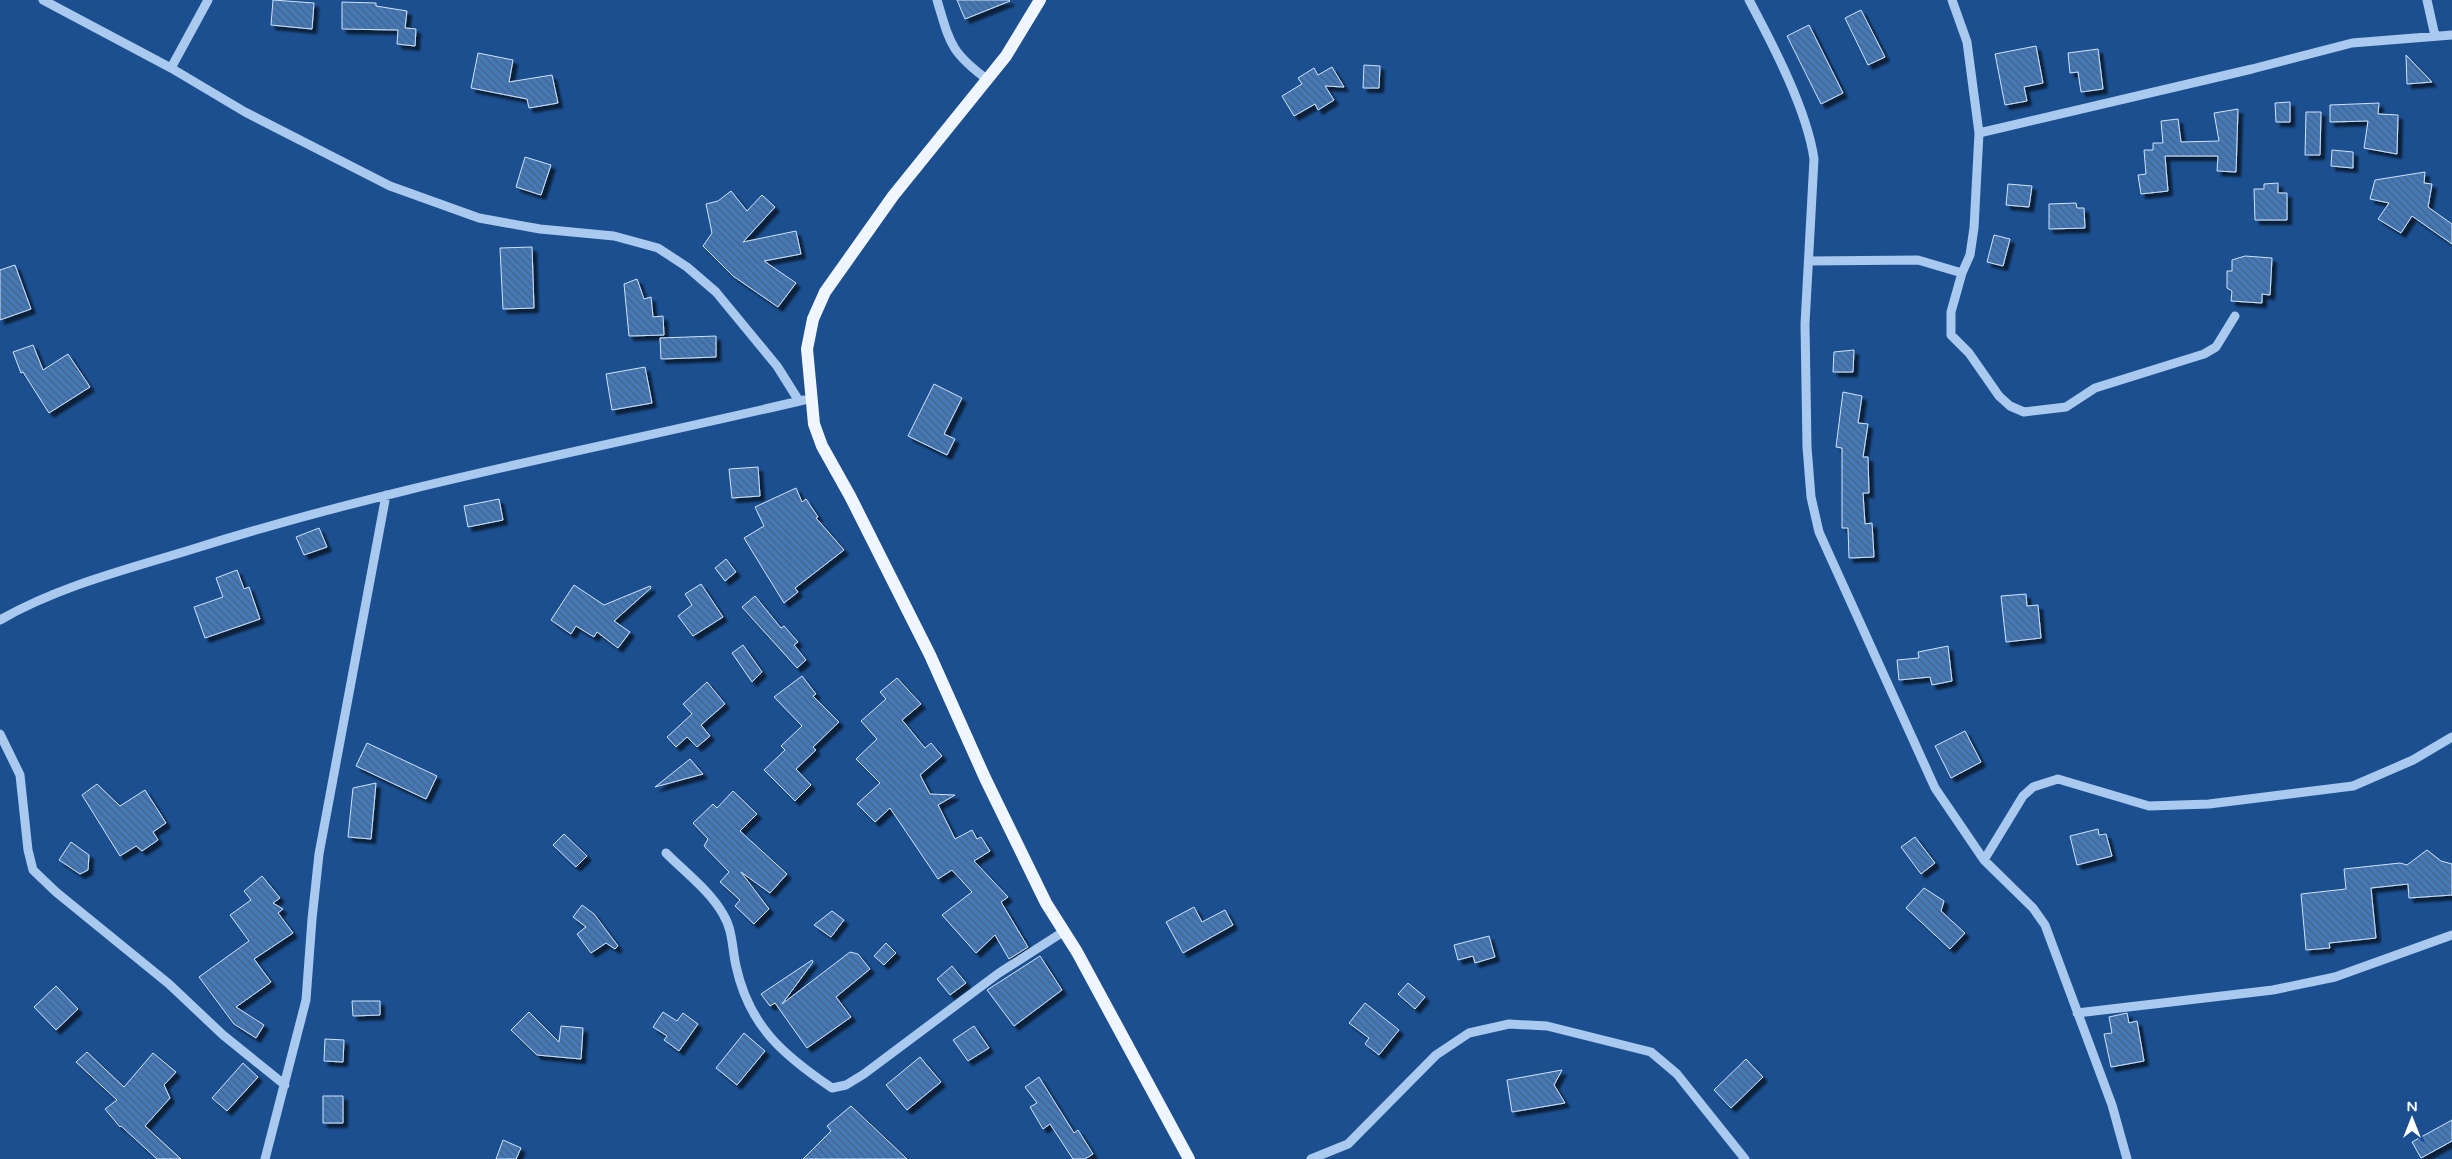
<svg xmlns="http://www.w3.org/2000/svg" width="2452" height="1159" font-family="'Varela Round',sans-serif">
	<defs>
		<pattern id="building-back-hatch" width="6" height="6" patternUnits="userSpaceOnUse" patternTransform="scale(1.25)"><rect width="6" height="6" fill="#4478b7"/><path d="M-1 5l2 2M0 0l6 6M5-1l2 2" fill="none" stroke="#486282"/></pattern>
		<filter id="shadow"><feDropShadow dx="4.5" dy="4.5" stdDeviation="1" flood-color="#0009"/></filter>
	</defs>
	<rect width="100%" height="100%" fill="#1b4f8f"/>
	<!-- building -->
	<path fill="url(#building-back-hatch)" stroke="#cfe3fa" filter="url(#shadow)" d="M 273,0 L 314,3 L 312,29 L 271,25 Z
		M 957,0 L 1009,0 L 1010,1 L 965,19 Z
		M 342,2 L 376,3 L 376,6 L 407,11 L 405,28 L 416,29 L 415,46 L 397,44 L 398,30 L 342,29 Z
		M 1861,10 L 1885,57 L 1868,65 L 1845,18 Z
		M 1809,25 L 1843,93 L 1821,104 L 1787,36 Z
		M 2036,46 L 2043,83 L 2024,87 L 2027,101 L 2005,105 L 1995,54 Z
		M 2098,49 L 2103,89 L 2081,92 L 2078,72 L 2070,73 L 2068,53 Z
		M 478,53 L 513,60 L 509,82 L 552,75 L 558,103 L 529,108 L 527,99 L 471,88 Z
		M 2406,55 L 2432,82 L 2407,84 Z
		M 1364,65 L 1380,66 L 1379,88 L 1363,88 Z
		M 1332,67 L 1344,87 L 1325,86 L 1334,100 L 1318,110 L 1315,104 L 1294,116 L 1282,96 L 1302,84 L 1298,78 L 1314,68 L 1318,75 Z
		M 2290,102 L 2290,122 L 2276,122 L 2275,103 Z
		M 2379,103 L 2378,114 L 2398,115 L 2397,154 L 2364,148 L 2368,121 L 2330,122 L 2330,105 Z
		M 2238,109 L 2236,172 L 2217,171 L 2218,156 L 2165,156 L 2168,191 L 2141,194 L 2138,175 L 2146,174 L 2144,150 L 2153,150 L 2153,143 L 2163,143 L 2161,121 L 2178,119 L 2181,142 L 2219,141 L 2214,113 Z
		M 2306,112 L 2321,112 L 2320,155 L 2305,155 Z
		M 2332,150 L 2353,152 L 2353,168 L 2331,166 Z
		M 525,157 L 551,165 L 541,195 L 516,187 Z
		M 2425,172 L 2424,183 L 2432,184 L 2428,207 L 2452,224 L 2452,244 L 2412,216 L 2401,233 L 2378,219 L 2389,203 L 2370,199 L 2375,180 Z
		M 2278,183 L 2278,193 L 2287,193 L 2287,220 L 2255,220 L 2254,189 L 2264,189 L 2264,184 Z
		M 2008,184 L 2032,186 L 2029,207 L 2006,205 Z
		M 731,191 L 747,211 L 762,195 L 775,207 L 743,242 L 796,231 L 801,254 L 764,261 L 796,283 L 778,307 L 733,276 L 703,246 L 712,233 L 706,204 L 718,201 Z
		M 2076,203 L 2077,208 L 2084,208 L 2085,228 L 2049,229 L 2049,204 Z
		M 1994,235 L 2010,239 L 2003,266 L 1987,262 Z
		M 532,247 L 534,308 L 503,309 L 500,248 Z
		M 2245,256 L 2272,258 L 2270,295 L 2262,294 L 2262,303 L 2231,301 L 2232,291 L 2227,288 L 2227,271 L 2232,271 L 2232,260 Z
		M 15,265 L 31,309 L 0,320 L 0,270 Z
		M 637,279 L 644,299 L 651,297 L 653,317 L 663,316 L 664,335 L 629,336 L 624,284 Z
		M 716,336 L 716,357 L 661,359 L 660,338 Z
		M 33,345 L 43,370 L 68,354 L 90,387 L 49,413 L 23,372 L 21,373 L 13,352 Z
		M 1854,350 L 1853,372 L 1833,372 L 1834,352 Z
		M 645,367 L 652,403 L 612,410 L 606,374 Z
		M 934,384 L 962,398 L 944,434 L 955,439 L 947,455 L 908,436 Z
		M 1843,392 L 1862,396 L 1858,423 L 1868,424 L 1863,457 L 1868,457 L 1869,493 L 1863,493 L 1865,524 L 1872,523 L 1874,557 L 1849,558 L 1848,528 L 1842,528 L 1842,448 L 1836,447 Z
		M 758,467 L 760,496 L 732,498 L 729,469 Z
		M 796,488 L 802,502 L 806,499 L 818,517 L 816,518 L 844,550 L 795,588 L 798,592 L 784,603 L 744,538 L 764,526 L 755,507 Z
		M 499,499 L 503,520 L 468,527 L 464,506 Z
		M 319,528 L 327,547 L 304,555 L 296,537 Z
		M 726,559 L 736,572 L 725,581 L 715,568 Z
		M 237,570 L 244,589 L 249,587 L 260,619 L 205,638 L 194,607 L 223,597 L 216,578 Z
		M 701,584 L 723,617 L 693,636 L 678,616 L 692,605 L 685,594 Z
		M 574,585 L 604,605 L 650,586 L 651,588 L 614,621 L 630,632 L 618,648 L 597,632 L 594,637 L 576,626 L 571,634 L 551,620 Z
		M 2026,594 L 2027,606 L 2038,605 L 2041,638 L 2006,642 L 2001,596 Z
		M 755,596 L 781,628 L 784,626 L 798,642 L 794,645 L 806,660 L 797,668 L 742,607 Z
		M 743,645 L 762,672 L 752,682 L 732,653 Z
		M 1948,646 L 1952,681 L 1932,685 L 1930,677 L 1899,680 L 1897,660 L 1919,658 L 1918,652 Z
		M 802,676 L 816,694 L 813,696 L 839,722 L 813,747 L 816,750 L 796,769 L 811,785 L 795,801 L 764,770 L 785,750 L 781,746 L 802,726 L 774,697 Z
		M 897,678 L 921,704 L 902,720 L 925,748 L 931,743 L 942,756 L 920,775 L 930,794 L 955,795 L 938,805 L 955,839 L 972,830 L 977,839 L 981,837 L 990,851 L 974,861 L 1008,897 L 1001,902 L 1028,947 L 1009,959 L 995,935 L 976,953 L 942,915 L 972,892 L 952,870 L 938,879 L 890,808 L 875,822 L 857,804 L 880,783 L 856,759 L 877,739 L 861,721 L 886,699 L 880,692 Z
		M 707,682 L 725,704 L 701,725 L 710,736 L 697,747 L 687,737 L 676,747 L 667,737 L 692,714 L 683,704 Z
		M 1965,731 L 1981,762 L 1951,778 L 1935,746 Z
		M 367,743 L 437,776 L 426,799 L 356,766 Z
		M 690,759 L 703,774 L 655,787 Z
		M 376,783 L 371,839 L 348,837 L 353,788 Z
		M 97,784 L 120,806 L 145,790 L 166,823 L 153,832 L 158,840 L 142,851 L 136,846 L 120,856 L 82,795 Z
		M 733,791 L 757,814 L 740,831 L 787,874 L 770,893 L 741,872 L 769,909 L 754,924 L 735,906 L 740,900 L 720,882 L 729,872 L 704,846 L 708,839 L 693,823 L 713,804 L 717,808 Z
		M 2098,829 L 2099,835 L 2106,834 L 2112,856 L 2077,865 L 2070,836 Z
		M 564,834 L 587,856 L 576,867 L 553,845 Z
		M 1915,837 L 1935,863 L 1921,874 L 1901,847 Z
		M 71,842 L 89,855 L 88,870 L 80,874 L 59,860 Z
		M 2427,850 L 2441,861 L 2452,864 L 2452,895 L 2409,898 L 2408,884 L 2371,888 L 2376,938 L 2329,943 L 2330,948 L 2306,950 L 2301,894 L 2346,889 L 2344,869 L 2400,863 L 2407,865 Z
		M 262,876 L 280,898 L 273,903 L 283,909 L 278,913 L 293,933 L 254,959 L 271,982 L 236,1007 L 264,1025 L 256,1038 L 234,1024 L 199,977 L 249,941 L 230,915 L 251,900 L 244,891 Z
		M 1924,888 L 1944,901 L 1941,911 L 1965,933 L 1950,949 L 1906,908 Z
		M 582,905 L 594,914 L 618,946 L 615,949 L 606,943 L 591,953 L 577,934 L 586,927 L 573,917 Z
		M 1194,907 L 1202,922 L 1225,910 L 1233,925 L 1183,953 L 1166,922 Z
		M 832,911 L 844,920 L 831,937 L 814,925 Z
		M 1489,936 L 1495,957 L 1475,963 L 1473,956 L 1458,960 L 1454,945 Z
		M 886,943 L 896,953 L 884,965 L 874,956 Z
		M 850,952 L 858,954 L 870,969 L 836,997 L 851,1017 L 807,1048 L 775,1003 L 770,1006 L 761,994 L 812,960 L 813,962 L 782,1004 Z
		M 1040,956 L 1062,990 L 1014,1026 L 987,990 Z
		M 952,966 L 966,983 L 950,995 L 937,979 Z
		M 1408,983 L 1425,997 L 1415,1009 L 1398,994 Z
		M 56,986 L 78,1009 L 56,1030 L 34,1007 Z
		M 352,1001 L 380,1001 L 380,1015 L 353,1016 Z
		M 1365,1003 L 1399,1030 L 1379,1055 L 1365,1044 L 1369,1038 L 1349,1023 Z
		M 529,1012 L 559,1042 L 561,1026 L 583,1028 L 581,1059 L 537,1055 L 511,1030 Z
		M 663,1012 L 677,1021 L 683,1013 L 698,1024 L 679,1051 L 664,1040 L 667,1036 L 653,1027 Z
		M 2127,1013 L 2129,1023 L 2137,1021 L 2144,1061 L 2111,1067 L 2104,1034 L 2112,1033 L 2109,1017 Z
		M 974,1026 L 989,1048 L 968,1061 L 953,1040 Z
		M 744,1033 L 765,1051 L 737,1085 L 716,1068 Z
		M 325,1039 L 344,1040 L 343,1062 L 324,1061 Z
		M 87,1052 L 124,1087 L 153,1053 L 176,1072 L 164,1085 L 170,1098 L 145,1126 L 181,1159 L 157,1159 L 121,1126 L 120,1127 L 105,1109 L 117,1100 L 76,1062 Z
		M 920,1057 L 941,1082 L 907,1110 L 886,1085 Z
		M 1746,1059 L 1763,1077 L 1731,1108 L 1714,1090 Z
		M 243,1063 L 258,1077 L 227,1111 L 212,1098 Z
		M 1562,1070 L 1554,1085 L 1565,1103 L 1512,1112 L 1507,1080 Z
		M 1039,1077 L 1074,1133 L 1078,1130 L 1093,1154 L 1085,1159 L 1073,1159 L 1050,1124 L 1043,1129 L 1030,1107 L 1037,1103 L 1025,1087 Z
		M 323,1096 L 343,1096 L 343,1123 L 323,1123 Z
		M 851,1106 L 907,1159 L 803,1159 L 831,1131 L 827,1126 Z
		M 2452,1120 L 2452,1141 L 2421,1158 L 2412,1142 Z
		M 503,1140 L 521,1148 L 516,1159 L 496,1159 Z"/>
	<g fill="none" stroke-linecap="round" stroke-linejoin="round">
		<!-- minor -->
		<path stroke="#a9c9ee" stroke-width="9" d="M 43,0 L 171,68 L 245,112 L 390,186 L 479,218 L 540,229 L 614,236 L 658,248 L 687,267 L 716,292 L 777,366 L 799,401
			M 937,0 C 950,43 950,52 988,80
			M 1749,0 C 1773,45 1807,110 1814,159 L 1805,324 L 1807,447 L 1811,497 L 1819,532 L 1935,788 L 1984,860 L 2033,908 L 2045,925 L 2112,1105 L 2127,1159
			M 1952,0 L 1967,42 L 1979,133 L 1974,228 L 1970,255 L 1962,273 L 1951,312 L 1951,335 L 1969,353 L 1999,396 L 2010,406 L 2024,412 L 2066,407 L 2095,388 L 2204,354 L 2216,347 L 2235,316
			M 2427,0 L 2435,36
			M 171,68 L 208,0
			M 1979,133 L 2252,69 L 2352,43 L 2452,35
			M 1809,261 L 1918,260 L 1962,273
			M 0,620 C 59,586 128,569 193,549 C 393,486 600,448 804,400
			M 0,734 L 20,775 L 28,850 L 33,870 L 56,892 L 169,984 L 223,1035 L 285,1085
			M 666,853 C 685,872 710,891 723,914 C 733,930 732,949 736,966 C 749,1026 783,1055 832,1088 L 846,1085 L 864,1074 L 999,973 L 1063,932
			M 1984,860 L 2023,796 L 2033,787 L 2058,779 L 2149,806 L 2209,804 L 2353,786 L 2413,760 L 2452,737
			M 2077,1013 L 2273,990 L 2335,977 L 2452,935
			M 265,1159 L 306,1000 L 312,919 L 319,854 L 386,495
			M 1311,1159 L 1348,1144 L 1436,1055 L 1469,1033 L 1509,1024 L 1547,1026 L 1651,1052 L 1677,1074 L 1745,1159"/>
		<!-- major -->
		<path stroke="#f0f6ff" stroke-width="12" d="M 1040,0 L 1006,56 L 893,196 L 825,292 L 813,319 L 807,349 L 814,424 L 822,446 L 850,496 L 930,655 L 985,778 L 1046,903 L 1077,952 L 1189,1159"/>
	</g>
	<!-- north arrow -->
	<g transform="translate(2412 1119)" stroke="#1b4f8f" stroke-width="4" paint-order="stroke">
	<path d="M0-4L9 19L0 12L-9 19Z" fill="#ffffff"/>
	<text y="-8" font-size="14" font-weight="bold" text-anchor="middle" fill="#ffffff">N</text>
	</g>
</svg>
